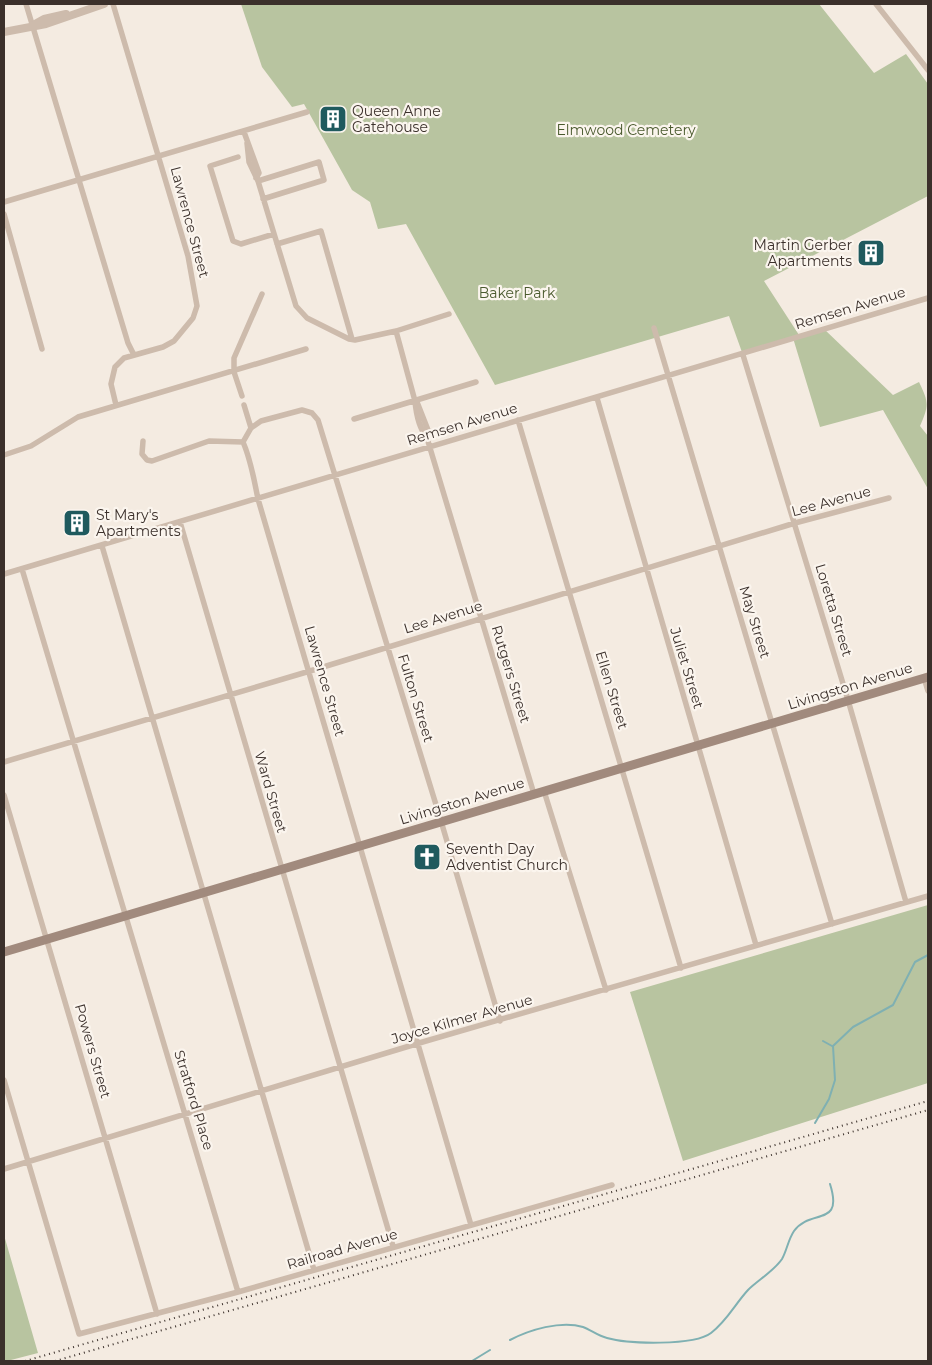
<svg xmlns="http://www.w3.org/2000/svg" width="932" height="1365" font-family="Montserrat,sans-serif">
	<rect width="100%" height="100%" fill="#f4ebe1"/>
	<!-- green -->
	<path fill="#b8c4a0" d="M 241,4 L 819,4 L 874,73 L 906,54 L 928,84 L 928,196 L 764,281 L 799,335 L 824,329 L 893,395 L 919,382 C 929,403 929,405 920,426 L 928,436 L 928,489 L 883,410 L 820,427 L 793,338 L 743,355 L 729,316 L 495,385 L 406,224 L 378,229 L 370,202 L 352,190 L 304,104 L 292,107 L 262,67 Z
		M 928,905 L 928,1083 L 683,1161 L 630,992 Z
		M 4,1235 L 38,1353 L 7,1361 L 4,1361 Z"/>
	<g fill="none" stroke-linecap="round" stroke-linejoin="round">
		<!-- stream -->
		<path stroke="#7fb0b2" stroke-width="2" d="M 823,1041 L 832,1046
			M 815,1123 L 829,1099 L 835,1080 L 833,1046 L 853,1027 L 893,1005 L 915,962 L 928,955
			M 510,1340 C 529,1330 561,1320 583,1327 C 591,1330 598,1336 607,1338 C 628,1344 694,1346 711,1333 C 727,1321 735,1304 748,1290 C 758,1280 774,1271 782,1259 C 787,1250 788,1240 794,1231 C 810,1208 844,1228 830,1184
			M 472,1361 L 490,1350"/>
		<!-- minor -->
		<path stroke="#cdbbac" stroke-width="5.5" d="M 26,4 L 128,343 L 134,355
			M 113,4 L 188,256 L 197,306 L 193,318 L 174,341 L 163,347 L 124,358 L 115,367 L 111,384 L 116,405
			M 876,4 L 928,70
			M 244,132 L 259,173 L 256,178
			M 247,143 L 249,162 L 258,181 L 296,306 L 307,318 L 349,339 L 355,340 L 396,331 L 449,314
			M 238,157 L 210,166 L 233,241 L 241,244 L 274,234
			M 258,181 L 319,162 L 324,180 L 263,199
			M 4,202 L 307,112
			M 4,214 L 42,349
			M 277,244 L 321,231 L 352,339
			M 654,328 L 832,924
			M 396,331 L 415,401 C 416,413 419,428 427,438 L 534,794
			M 743,355 L 848,700 L 906,902
			M 242,396 L 234,372 L 234,358 L 262,294
			M 597,398 L 756,945
			M 417,402 L 428,430 L 427,438
			M 244,405 L 251,428
			M 354,419 L 476,382
			M 518,420 L 681,968
			M 143,441 L 142,454 L 147,460 L 152,461 L 209,441 L 243,442 C 251,460 254,480 258,499 L 471,1225
			M 243,442 L 251,428 L 261,421 L 302,410 L 312,413 L 318,420 L 441,821 L 500,1021
			M 4,455 L 31,446 L 78,417 L 306,349
			M 180,522 L 393,1246
			M 102,546 L 314,1270
			M 22,569 L 238,1292
			M 4,574 L 928,298
			M 924,678 L 928,691
			M 4,762 L 310,671 L 795,523 L 889,498
			M 544,791 L 606,990
			M 4,795 L 157,1314
			M 4,1080 L 79,1334 L 238,1292 L 612,1185
			M 4,1169 L 426,1041 L 928,896"/>
		<!-- tertiary -->
		<path stroke="#cdbbac" stroke-width="8" d="M 35,24 L 44,19 L 66,14
			M 4,32 L 46,24 L 104,4"/>
		<!-- secondary -->
		<path stroke="#a18a7d" stroke-width="9" d="M 4,952 L 928,677"/>
		<!-- rail -->
		<path stroke="#3b302b" stroke-width="2" stroke-dasharray="1 4" stroke-linecap="butt" d="M 25,1361 L 928,1101
			M 55,1361 L 928,1110"/>
	</g>
	<!-- icons -->
	<defs>
		<symbol id="building-square" viewBox="-11 -11 22 22"><rect x="-9" y="-9" width="18" height="18" rx="4" fill="#1f5a5e" stroke="#fbf5ee"/><path d="M-4-6H4V6H1V3H-1V6H-4ZM-2.5-4.3h1.7v1.8h-1.7ZM.8-4.3h1.7v1.8H.8ZM-2.5-1h1.7V.8h-1.7ZM.8-1h1.7V.8H.8Z" fill="#fff"/></symbol>
		<symbol id="church-square" viewBox="-11 -11 22 22"><rect x="-9" y="-9" width="18" height="18" rx="4" fill="#1f5a5e" stroke="#fbf5ee"/><path d="M-1.2-6h2.4v3.5h3.3v2.4h-3.3V6h-2.4V-.1h-3.3v-2.4h3.3Z" fill="#fff"/></symbol>
	</defs>
	<g fill-rule="evenodd">
		<use href="#building-square" x="317" y="103" width="32" height="32"/>
		<use href="#building-square" x="855" y="237" width="32" height="32"/>
		<use href="#building-square" x="61" y="507" width="32" height="32"/>
		<use href="#church-square" x="411" y="841" width="32" height="32"/>
	</g>
	<g text-anchor="middle" dominant-baseline="central" stroke-width="4.5" stroke-linejoin="round" paint-order="stroke">
		<!-- poi labels -->
		<g font-size="14" fill="#3b302b" stroke="#fbf5ee" text-anchor="start">
			<text x="352" y="111">Queen Anne<tspan x="352" dy="16">Gatehouse</tspan></text>
			<text x="852" y="245" text-anchor="end">Martin Gerber<tspan x="852" dy="16">Apartments</tspan></text>
			<text x="96" y="515">St Mary's<tspan x="96" dy="16">Apartments</tspan></text>
			<text x="446" y="849">Seventh Day<tspan x="446" dy="16">Adventist Church</tspan></text>
		</g>
		<!-- park labels -->
		<g font-size="14" fill="#4a5a2e" stroke="#fbf5ee">
			<text x="626" y="130">Elmwood Cemetery</text>
			<text x="517" y="293">Baker Park</text>
		</g>
		<!-- street labels -->
		<g font-size="14" fill="#3b302b" stroke="#fbf5ee">
			<text transform="translate(190 222) rotate(75)">Lawrence Street</text>
			<text transform="translate(850 308) rotate(-17)">Remsen Avenue</text>
			<text transform="translate(462 424) rotate(-17)">Remsen Avenue</text>
			<text transform="translate(831 501) rotate(-15)">Lee Avenue</text>
			<text transform="translate(834 610) rotate(73)">Loretta Street</text>
			<text transform="translate(443 617) rotate(-17)">Lee Avenue</text>
			<text transform="translate(755 622) rotate(73)">May Street</text>
			<text transform="translate(687 668) rotate(73)">Juliet Street</text>
			<text transform="translate(511 674) rotate(73)">Rutgers Street</text>
			<text transform="translate(325 681) rotate(74)">Lawrence Street</text>
			<text transform="translate(850 686) rotate(-17)">Livingston Avenue</text>
			<text transform="translate(612 690) rotate(73)">Ellen Street</text>
			<text transform="translate(416 698) rotate(73)">Fulton Street</text>
			<text transform="translate(271 792) rotate(74)">Ward Street</text>
			<text transform="translate(462 801) rotate(-17)">Livingston Avenue</text>
			<text transform="translate(462 1019) rotate(-16)">Joyce Kilmer Avenue</text>
			<text transform="translate(93 1051) rotate(74)">Powers Street</text>
			<text transform="translate(194 1100) rotate(73)">Stratford Place</text>
			<text transform="translate(342 1249) rotate(-16)">Railroad Avenue</text>
		</g>
	</g>
	<!-- border -->
	<rect width="932" height="1365" fill="none" stroke="#3b302b" stroke-width="10"/>
</svg>
